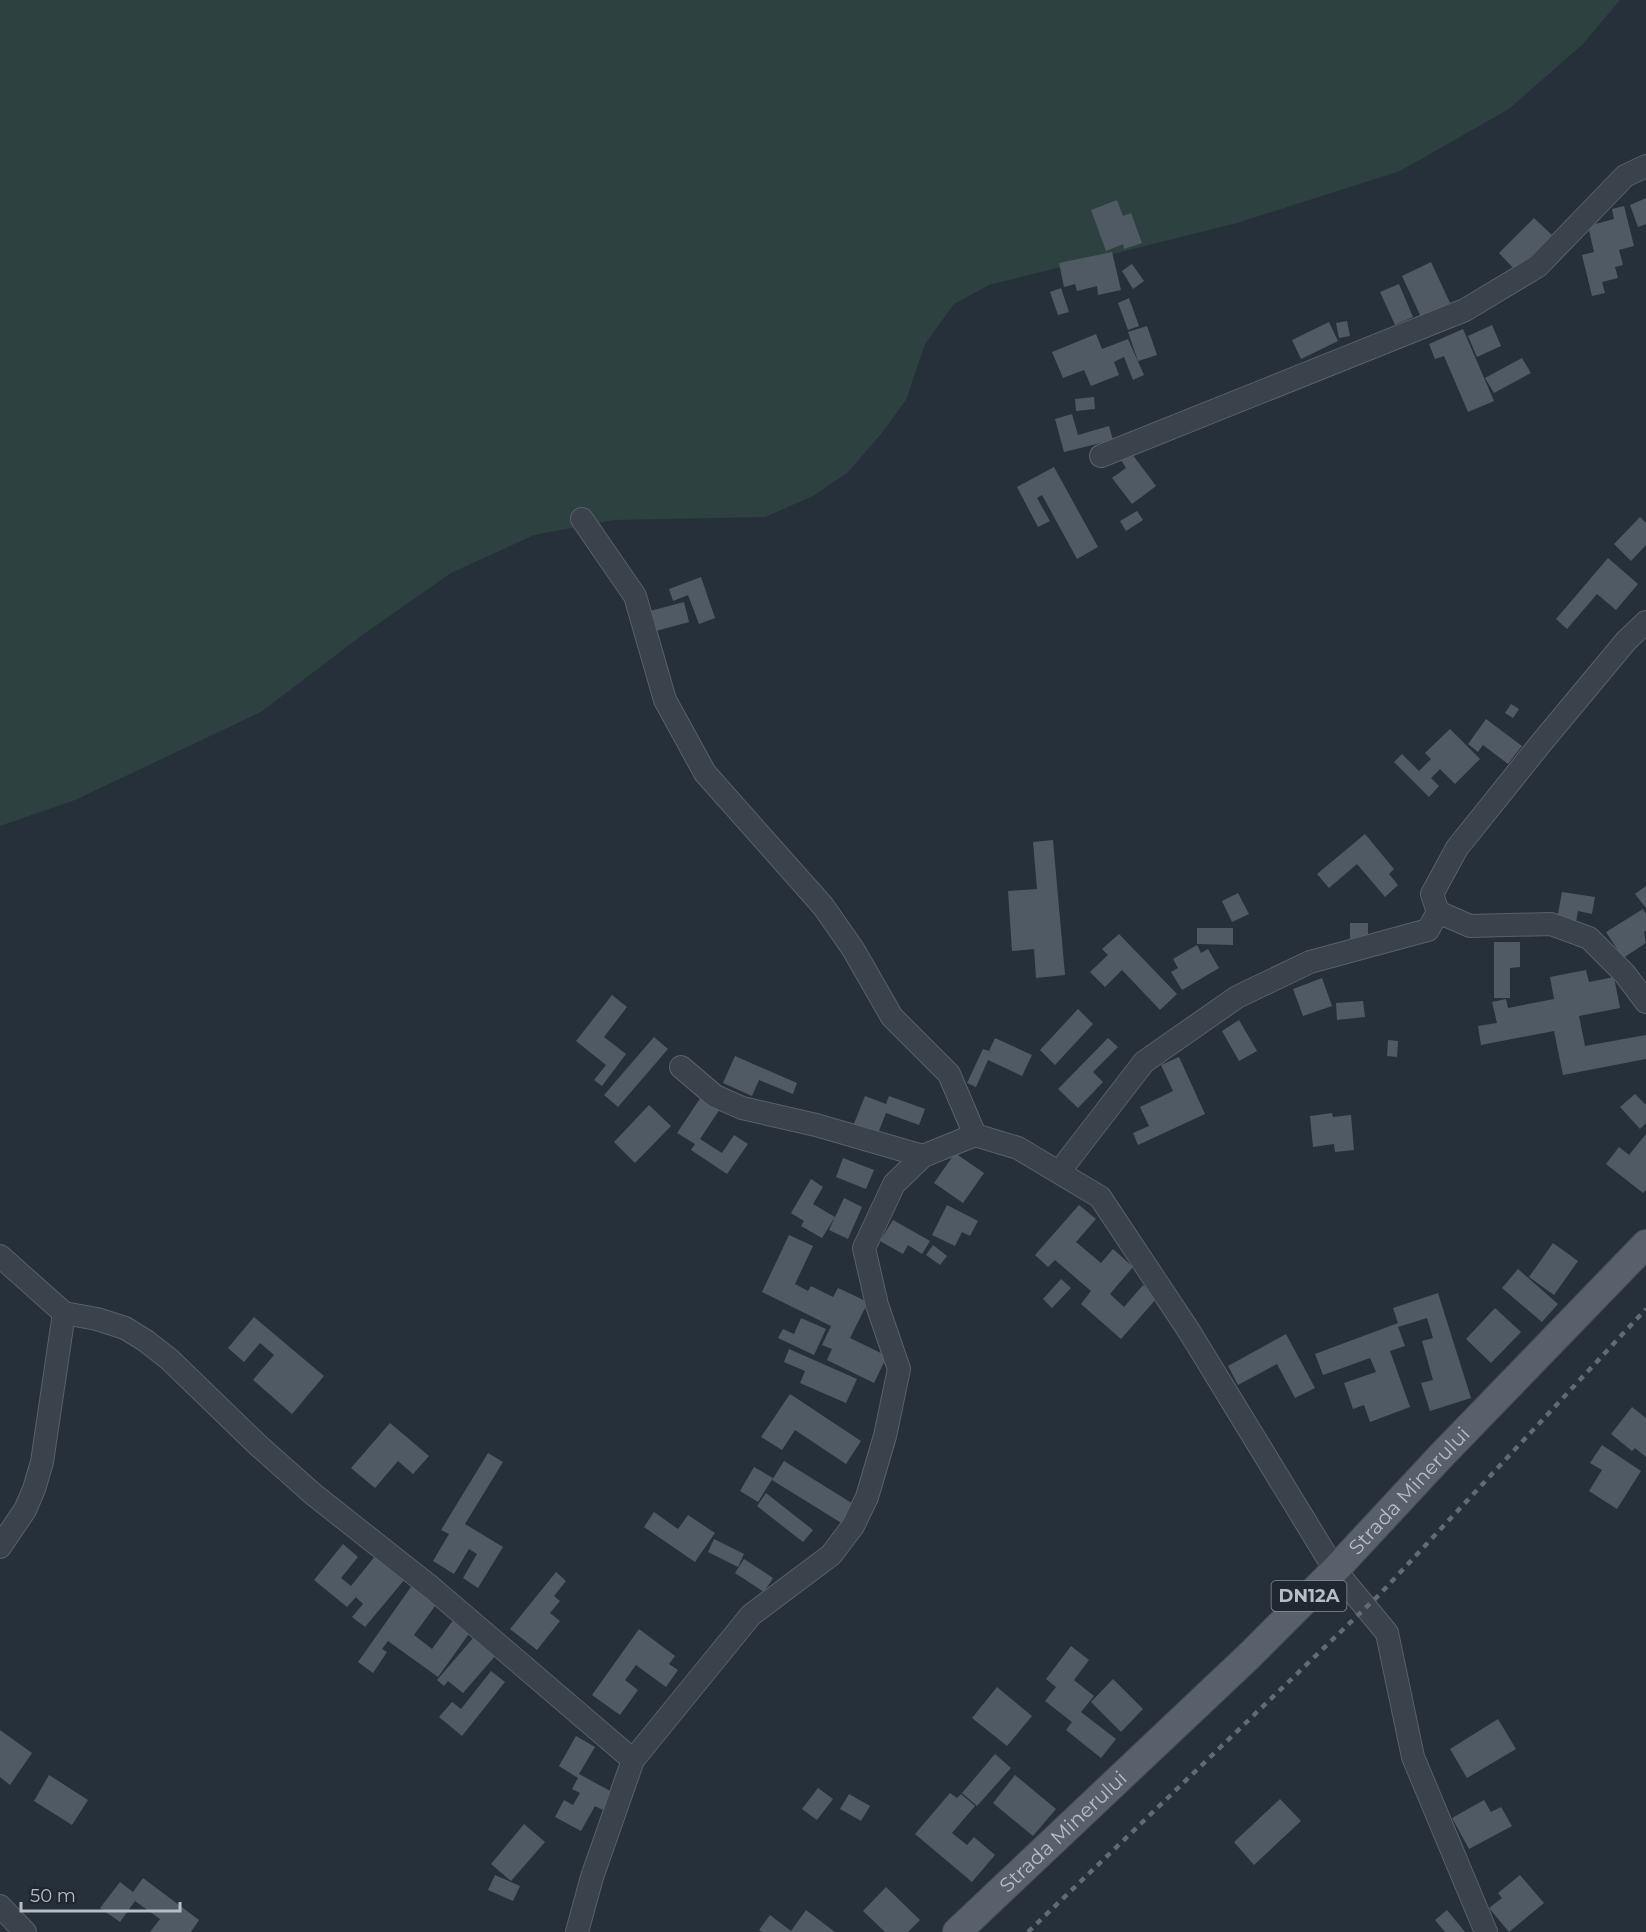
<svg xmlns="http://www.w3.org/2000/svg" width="1646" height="1932" font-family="Montserrat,sans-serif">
	<rect width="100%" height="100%" fill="#26303a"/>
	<!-- green -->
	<path fill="#2e4141" d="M 0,0 L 1620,0 L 1583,44 L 1509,109 L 1400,171 L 1237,223 L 989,285 L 954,304 L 925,344 L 906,400 L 881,434 L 847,473 L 813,496 L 765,517 L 614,520 L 534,535 L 451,573 L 361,636 L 261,712 L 75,800 L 0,826 Z"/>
	<!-- building -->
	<path fill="#505a65" d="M 1646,198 L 1646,224 L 1638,227 L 1630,205 Z
		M 1117,200 L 1123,216 L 1131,213 L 1142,243 L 1124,249 L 1123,244 L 1106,251 L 1091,210 Z
		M 1624,206 L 1634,246 L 1619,250 L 1623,265 L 1615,267 L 1618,278 L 1602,282 L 1605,293 L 1592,296 L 1582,255 L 1594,252 L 1588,226 L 1614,219 L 1612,209 Z
		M 1534,218 L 1552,235 L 1516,271 L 1499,253 Z
		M 1112,252 L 1121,290 L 1098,295 L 1097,286 L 1077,291 L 1075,284 L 1064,287 L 1059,263 Z
		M 1431,262 L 1450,303 L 1421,317 L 1402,276 Z
		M 1132,264 L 1144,281 L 1133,289 L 1122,271 Z
		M 1399,284 L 1413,317 L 1395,325 L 1380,292 Z
		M 1061,288 L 1069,312 L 1058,315 L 1050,292 Z
		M 1129,298 L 1139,326 L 1128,330 L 1118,303 Z
		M 1347,321 L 1350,336 L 1339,338 L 1336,323 Z
		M 1329,322 L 1338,341 L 1301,359 L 1292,340 Z
		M 1492,325 L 1501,346 L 1477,357 L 1468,336 Z
		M 1147,326 L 1157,355 L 1138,361 L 1128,332 Z
		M 1463,329 L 1494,401 L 1468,412 L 1444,356 L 1435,359 L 1429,344 Z
		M 1096,334 L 1102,349 L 1128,339 L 1144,375 L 1133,380 L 1124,357 L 1114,362 L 1119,375 L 1091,386 L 1084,370 L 1063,378 L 1052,352 Z
		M 1522,358 L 1531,373 L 1494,393 L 1485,378 Z
		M 1094,397 L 1095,409 L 1076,411 L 1075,399 Z
		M 1072,414 L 1078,435 L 1109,426 L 1113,440 L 1064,452 L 1055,419 Z
		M 1129,450 L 1156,486 L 1132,504 L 1112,478 L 1126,468 L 1119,457 Z
		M 1054,467 L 1098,547 L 1077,559 L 1042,495 L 1037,498 L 1050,521 L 1038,527 L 1017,487 Z
		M 1137,511 L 1143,520 L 1126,531 L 1120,521 Z
		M 1640,517 L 1646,523 L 1646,545 L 1631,561 L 1614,544 Z
		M 1608,558 L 1638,584 L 1616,610 L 1597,594 L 1567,629 L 1556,619 Z
		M 701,577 L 715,618 L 699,624 L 688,595 L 673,601 L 669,589 Z
		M 684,602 L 689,622 L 656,631 L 650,611 Z
		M 1511,704 L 1519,709 L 1513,718 L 1505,713 Z
		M 1486,719 L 1522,746 L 1508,764 L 1483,745 L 1478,752 L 1468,744 Z
		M 1450,729 L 1480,759 L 1455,784 L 1440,769 L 1431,778 L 1439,786 L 1429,797 L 1394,762 L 1402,754 L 1419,771 L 1431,759 L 1425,753 Z
		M 1365,834 L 1394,869 L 1389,874 L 1398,885 L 1385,897 L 1357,864 L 1329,888 L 1317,874 Z
		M 1053,840 L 1065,975 L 1036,978 L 1034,949 L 1012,951 L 1008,891 L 1037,889 L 1033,842 Z
		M 1646,886 L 1646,908 L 1635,894 Z
		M 1562,892 L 1595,897 L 1592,914 L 1578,911 L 1576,922 L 1557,919 Z
		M 1238,893 L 1249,914 L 1232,922 L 1222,901 Z
		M 1643,909 L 1646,914 L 1646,931 L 1644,932 L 1646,943 L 1623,958 L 1606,932 Z
		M 1350,923 L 1368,923 L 1368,939 L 1350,939 Z
		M 1197,928 L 1233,928 L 1233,945 L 1197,944 Z
		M 1119,934 L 1177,994 L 1160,1010 L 1122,970 L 1105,987 L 1090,972 L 1108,955 L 1102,949 Z
		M 1494,942 L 1520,942 L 1520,967 L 1510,968 L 1510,998 L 1494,998 Z
		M 1197,945 L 1201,953 L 1208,949 L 1219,968 L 1182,990 L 1171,972 L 1178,968 L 1173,959 Z
		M 1586,970 L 1589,982 L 1614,977 L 1620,1008 L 1579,1016 L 1585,1046 L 1646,1035 L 1646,1059 L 1563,1075 L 1554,1031 L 1481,1045 L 1478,1026 L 1497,1023 L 1492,1002 L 1506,999 L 1508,1008 L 1554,999 L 1550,977 Z
		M 1322,978 L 1332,1006 L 1303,1016 L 1293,989 Z
		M 612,995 L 627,1007 L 604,1037 L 626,1054 L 602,1086 L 594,1080 L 606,1065 L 576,1041 Z
		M 1363,1001 L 1365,1017 L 1337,1020 L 1336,1003 Z
		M 1078,1009 L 1093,1024 L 1055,1065 L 1040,1050 Z
		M 1239,1020 L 1257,1051 L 1239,1061 L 1222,1031 Z
		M 654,1037 L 668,1049 L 618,1107 L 604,1095 Z
		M 995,1038 L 1032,1055 L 1022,1076 L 988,1060 L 976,1087 L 967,1083 L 983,1049 L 989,1051 Z
		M 1108,1038 L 1118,1047 L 1093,1072 L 1103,1082 L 1078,1108 L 1058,1089 Z
		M 1388,1040 L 1398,1041 L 1397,1057 L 1387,1056 Z
		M 735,1056 L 797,1083 L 793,1094 L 759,1080 L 752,1096 L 723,1083 Z
		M 1179,1057 L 1205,1114 L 1138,1145 L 1133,1133 L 1149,1126 L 1140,1107 L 1173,1091 L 1161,1065 Z
		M 1635,1094 L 1645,1104 L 1646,1103 L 1646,1123 L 1640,1129 L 1620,1107 Z
		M 865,1096 L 886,1104 L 889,1096 L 925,1109 L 919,1125 L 886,1113 L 877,1136 L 853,1126 Z
		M 701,1097 L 720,1109 L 700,1139 L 722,1153 L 734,1135 L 748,1144 L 727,1174 L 691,1150 L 695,1144 L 677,1133 Z
		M 649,1105 L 671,1126 L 635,1163 L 614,1142 Z
		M 1332,1113 L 1333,1117 L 1351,1115 L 1354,1150 L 1335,1152 L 1334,1144 L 1313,1147 L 1310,1116 Z
		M 1646,1134 L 1646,1190 L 1643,1193 L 1606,1164 L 1619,1147 L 1629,1155 Z
		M 955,1153 L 984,1173 L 963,1203 L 934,1183 Z
		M 843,1158 L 874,1170 L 866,1189 L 836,1177 Z
		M 811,1179 L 823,1187 L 813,1204 L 835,1217 L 822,1238 L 801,1226 L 804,1221 L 791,1213 Z
		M 844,1198 L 862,1207 L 848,1239 L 829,1230 Z
		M 947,1205 L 978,1221 L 970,1236 L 962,1232 L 955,1246 L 932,1235 Z
		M 1079,1205 L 1096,1219 L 1076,1242 L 1101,1263 L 1113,1249 L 1133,1267 L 1110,1294 L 1124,1307 L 1143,1285 L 1157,1298 L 1121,1339 L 1081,1304 L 1091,1291 L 1055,1260 L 1048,1267 L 1035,1255 Z
		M 893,1220 L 930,1241 L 922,1254 L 908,1245 L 903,1254 L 880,1241 Z
		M 789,1235 L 813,1246 L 795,1284 L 808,1291 L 811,1286 L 833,1297 L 838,1288 L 868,1302 L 850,1338 L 887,1356 L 874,1383 L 827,1360 L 832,1349 L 822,1345 L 831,1326 L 762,1292 Z
		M 1553,1243 L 1578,1261 L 1554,1295 L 1529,1277 Z
		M 933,1245 L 947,1256 L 940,1265 L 926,1255 Z
		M 1518,1269 L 1558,1304 L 1542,1322 L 1502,1288 Z
		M 1061,1279 L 1071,1288 L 1052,1308 L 1043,1299 Z
		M 1438,1293 L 1471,1398 L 1430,1411 L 1421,1383 L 1433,1380 L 1422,1341 L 1433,1338 L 1427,1318 L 1398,1327 L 1405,1346 L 1390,1351 L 1410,1407 L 1370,1422 L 1364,1405 L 1353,1409 L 1344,1383 L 1376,1372 L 1370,1358 L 1323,1375 L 1315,1354 L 1398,1323 L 1393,1308 Z
		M 1495,1308 L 1521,1332 L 1491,1363 L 1466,1339 Z
		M 254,1317 L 324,1376 L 292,1414 L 253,1380 L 274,1355 L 260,1343 L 244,1362 L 228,1348 Z
		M 801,1318 L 826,1329 L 814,1355 L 778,1338 L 783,1329 L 794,1334 Z
		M 1286,1334 L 1315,1388 L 1295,1398 L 1277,1364 L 1238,1385 L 1228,1366 Z
		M 789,1349 L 857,1379 L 846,1403 L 800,1383 L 805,1371 L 784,1362 Z
		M 790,1394 L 861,1441 L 846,1464 L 795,1430 L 782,1450 L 761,1437 Z
		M 1632,1407 L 1646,1418 L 1646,1457 L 1635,1448 L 1632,1451 L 1611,1434 Z
		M 390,1423 L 429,1456 L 413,1474 L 398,1461 L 375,1488 L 351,1468 Z
		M 1602,1445 L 1641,1471 L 1617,1509 L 1589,1491 L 1602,1470 L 1590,1463 Z
		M 488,1453 L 503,1462 L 465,1524 L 503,1547 L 478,1588 L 463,1578 L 477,1554 L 469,1549 L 454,1574 L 433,1561 L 449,1534 L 441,1530 Z
		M 784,1461 L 855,1505 L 843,1524 L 772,1480 Z
		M 754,1467 L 773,1478 L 758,1502 L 740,1491 Z
		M 766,1493 L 813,1530 L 803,1542 L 757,1506 Z
		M 654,1512 L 678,1529 L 688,1515 L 715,1533 L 695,1562 L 644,1527 Z
		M 714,1539 L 744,1554 L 738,1567 L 708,1552 Z
		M 343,1544 L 358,1557 L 341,1578 L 351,1586 L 376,1555 L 405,1579 L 365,1627 L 352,1617 L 363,1604 L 356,1597 L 347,1607 L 314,1580 Z
		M 744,1559 L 773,1578 L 764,1592 L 735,1573 Z
		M 556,1572 L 566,1581 L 554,1596 L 560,1601 L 550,1613 L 560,1621 L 537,1650 L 510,1629 Z
		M 413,1584 L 438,1602 L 414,1635 L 432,1649 L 454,1619 L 471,1631 L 438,1677 L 388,1641 L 382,1649 L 387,1652 L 373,1673 L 358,1662 Z
		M 639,1629 L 675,1656 L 669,1664 L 678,1670 L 666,1687 L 636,1665 L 625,1680 L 638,1690 L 620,1715 L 592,1695 Z
		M 474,1637 L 496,1655 L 463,1693 L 448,1681 L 444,1686 L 437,1680 Z
		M 1071,1646 L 1089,1660 L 1074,1680 L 1094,1696 L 1081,1712 L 1116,1739 L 1101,1758 L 1066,1730 L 1072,1722 L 1045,1701 L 1056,1687 L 1046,1679 Z
		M 491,1671 L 505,1682 L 462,1736 L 439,1717 L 452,1702 L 461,1709 Z
		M 1113,1679 L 1143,1709 L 1121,1732 L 1091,1702 Z
		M 997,1687 L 1032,1716 L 1007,1746 L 972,1718 Z
		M 1498,1719 L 1516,1749 L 1467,1778 L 1450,1749 Z
		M 0,1730 L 32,1753 L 10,1785 L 0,1777 Z
		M 576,1736 L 595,1747 L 579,1774 L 612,1792 L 603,1810 L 595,1806 L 581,1831 L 555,1817 L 564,1800 L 573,1805 L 580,1793 L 572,1789 L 578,1778 L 559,1766 Z
		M 995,1754 L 1011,1768 L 977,1806 L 962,1793 Z
		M 49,1775 L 88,1800 L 72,1825 L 34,1801 Z
		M 1015,1775 L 1056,1809 L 1033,1836 L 993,1803 Z
		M 818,1788 L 833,1799 L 817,1820 L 802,1809 Z
		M 950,1793 L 957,1798 L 961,1794 L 975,1806 L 952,1833 L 967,1845 L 974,1837 L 995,1855 L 972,1882 L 915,1834 Z
		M 849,1794 L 870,1806 L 861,1821 L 840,1809 Z
		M 1280,1799 L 1301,1821 L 1254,1865 L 1234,1842 Z
		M 1484,1800 L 1491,1812 L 1501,1807 L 1512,1826 L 1469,1849 L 1452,1818 Z
		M 524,1824 L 545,1842 L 511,1881 L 491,1864 Z
		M 495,1875 L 520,1886 L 513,1901 L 488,1890 Z
		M 1520,1875 L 1544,1903 L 1509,1932 L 1489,1908 L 1502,1898 L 1498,1893 Z
		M 143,1878 L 199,1920 L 191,1932 L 150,1932 L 160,1919 L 135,1901 L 120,1922 L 100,1908 L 120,1882 L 133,1892 Z
		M 886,1887 L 920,1920 L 908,1932 L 885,1932 L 863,1911 Z
		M 806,1910 L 835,1932 L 762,1932 L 759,1930 L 770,1915 L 791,1931 Z
		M 1447,1910 L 1465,1932 L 1445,1932 L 1435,1920 Z"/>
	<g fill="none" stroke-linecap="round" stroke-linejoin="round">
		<defs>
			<path id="minor" d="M 1101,456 L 1465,310 L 1538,266 L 1625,176 L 1646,166
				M 582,519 L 635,596 L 665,700 L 705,773 L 823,906 L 853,949 L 892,1017 L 949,1074 L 975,1135
				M 1646,622 L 1626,641 L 1542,742 L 1457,848 L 1432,894 L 1438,912 L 1470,926 L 1551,924 L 1589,938 L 1625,974 L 1646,1002
				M 681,1067 L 715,1096 L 742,1108 L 816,1125 L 923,1156
				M 1059,1172 L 1144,1062 L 1237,997 L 1310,962 L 1428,930 L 1438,912
				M 0,1256 L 64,1313 L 97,1319 L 125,1328 L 146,1341 L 169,1359 L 259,1446 L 313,1494 L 432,1588 L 633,1760
				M 0,1547 L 25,1510 L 34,1489 L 42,1462 L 64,1313
				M 0,1906 L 25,1932
				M 577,1932 L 592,1877 L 633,1760 L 751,1615 L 831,1555 L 853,1526 L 867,1497 L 885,1436 L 899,1369 L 877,1305 L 864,1248 L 894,1184 L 923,1156 L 975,1135 L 1018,1148 L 1100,1197 L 1189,1331 L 1335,1570 L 1387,1633 L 1413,1757 L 1486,1932"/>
			<g id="major">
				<path id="s1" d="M 957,1932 L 1249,1656 L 1335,1570 L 1440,1457 L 1646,1244"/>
			</g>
		</defs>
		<!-- minor casing -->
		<use href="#minor" stroke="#586069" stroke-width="24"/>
		<!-- major casing -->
		<use href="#major" stroke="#434b54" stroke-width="30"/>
		<!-- minor -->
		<use href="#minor" stroke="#3a424b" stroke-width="22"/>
		<!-- major -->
		<use href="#major" stroke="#58616b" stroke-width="28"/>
		<!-- rail -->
		<path stroke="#616b76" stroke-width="4.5" stroke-dasharray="6 6" stroke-linecap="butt" d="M 1028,1932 L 1380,1594 L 1646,1309"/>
	</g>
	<g text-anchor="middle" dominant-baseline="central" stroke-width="5" stroke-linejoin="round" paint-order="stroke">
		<!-- shield labels -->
		<rect fill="#1f2730" stroke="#899099" stroke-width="1.5" x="1271.5" y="1581" width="75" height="30" rx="4.5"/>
		<g font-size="18" font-weight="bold" fill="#b6bdc6">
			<text x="1309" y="1596">DN12A</text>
		</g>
		<!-- street labels -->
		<g font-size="20" fill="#b6bdc6" stroke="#1f2730">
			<text stroke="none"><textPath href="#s1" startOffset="632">Strada Minerului</textPath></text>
			<text stroke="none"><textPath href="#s1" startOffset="146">Strada Minerului</textPath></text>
		</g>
	</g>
	<!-- scale -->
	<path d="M21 1902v9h159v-9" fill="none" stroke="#b6bdc6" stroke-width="3"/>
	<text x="30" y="1902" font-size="18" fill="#b6bdc6" stroke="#1f2730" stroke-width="4.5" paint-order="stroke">50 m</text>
</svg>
